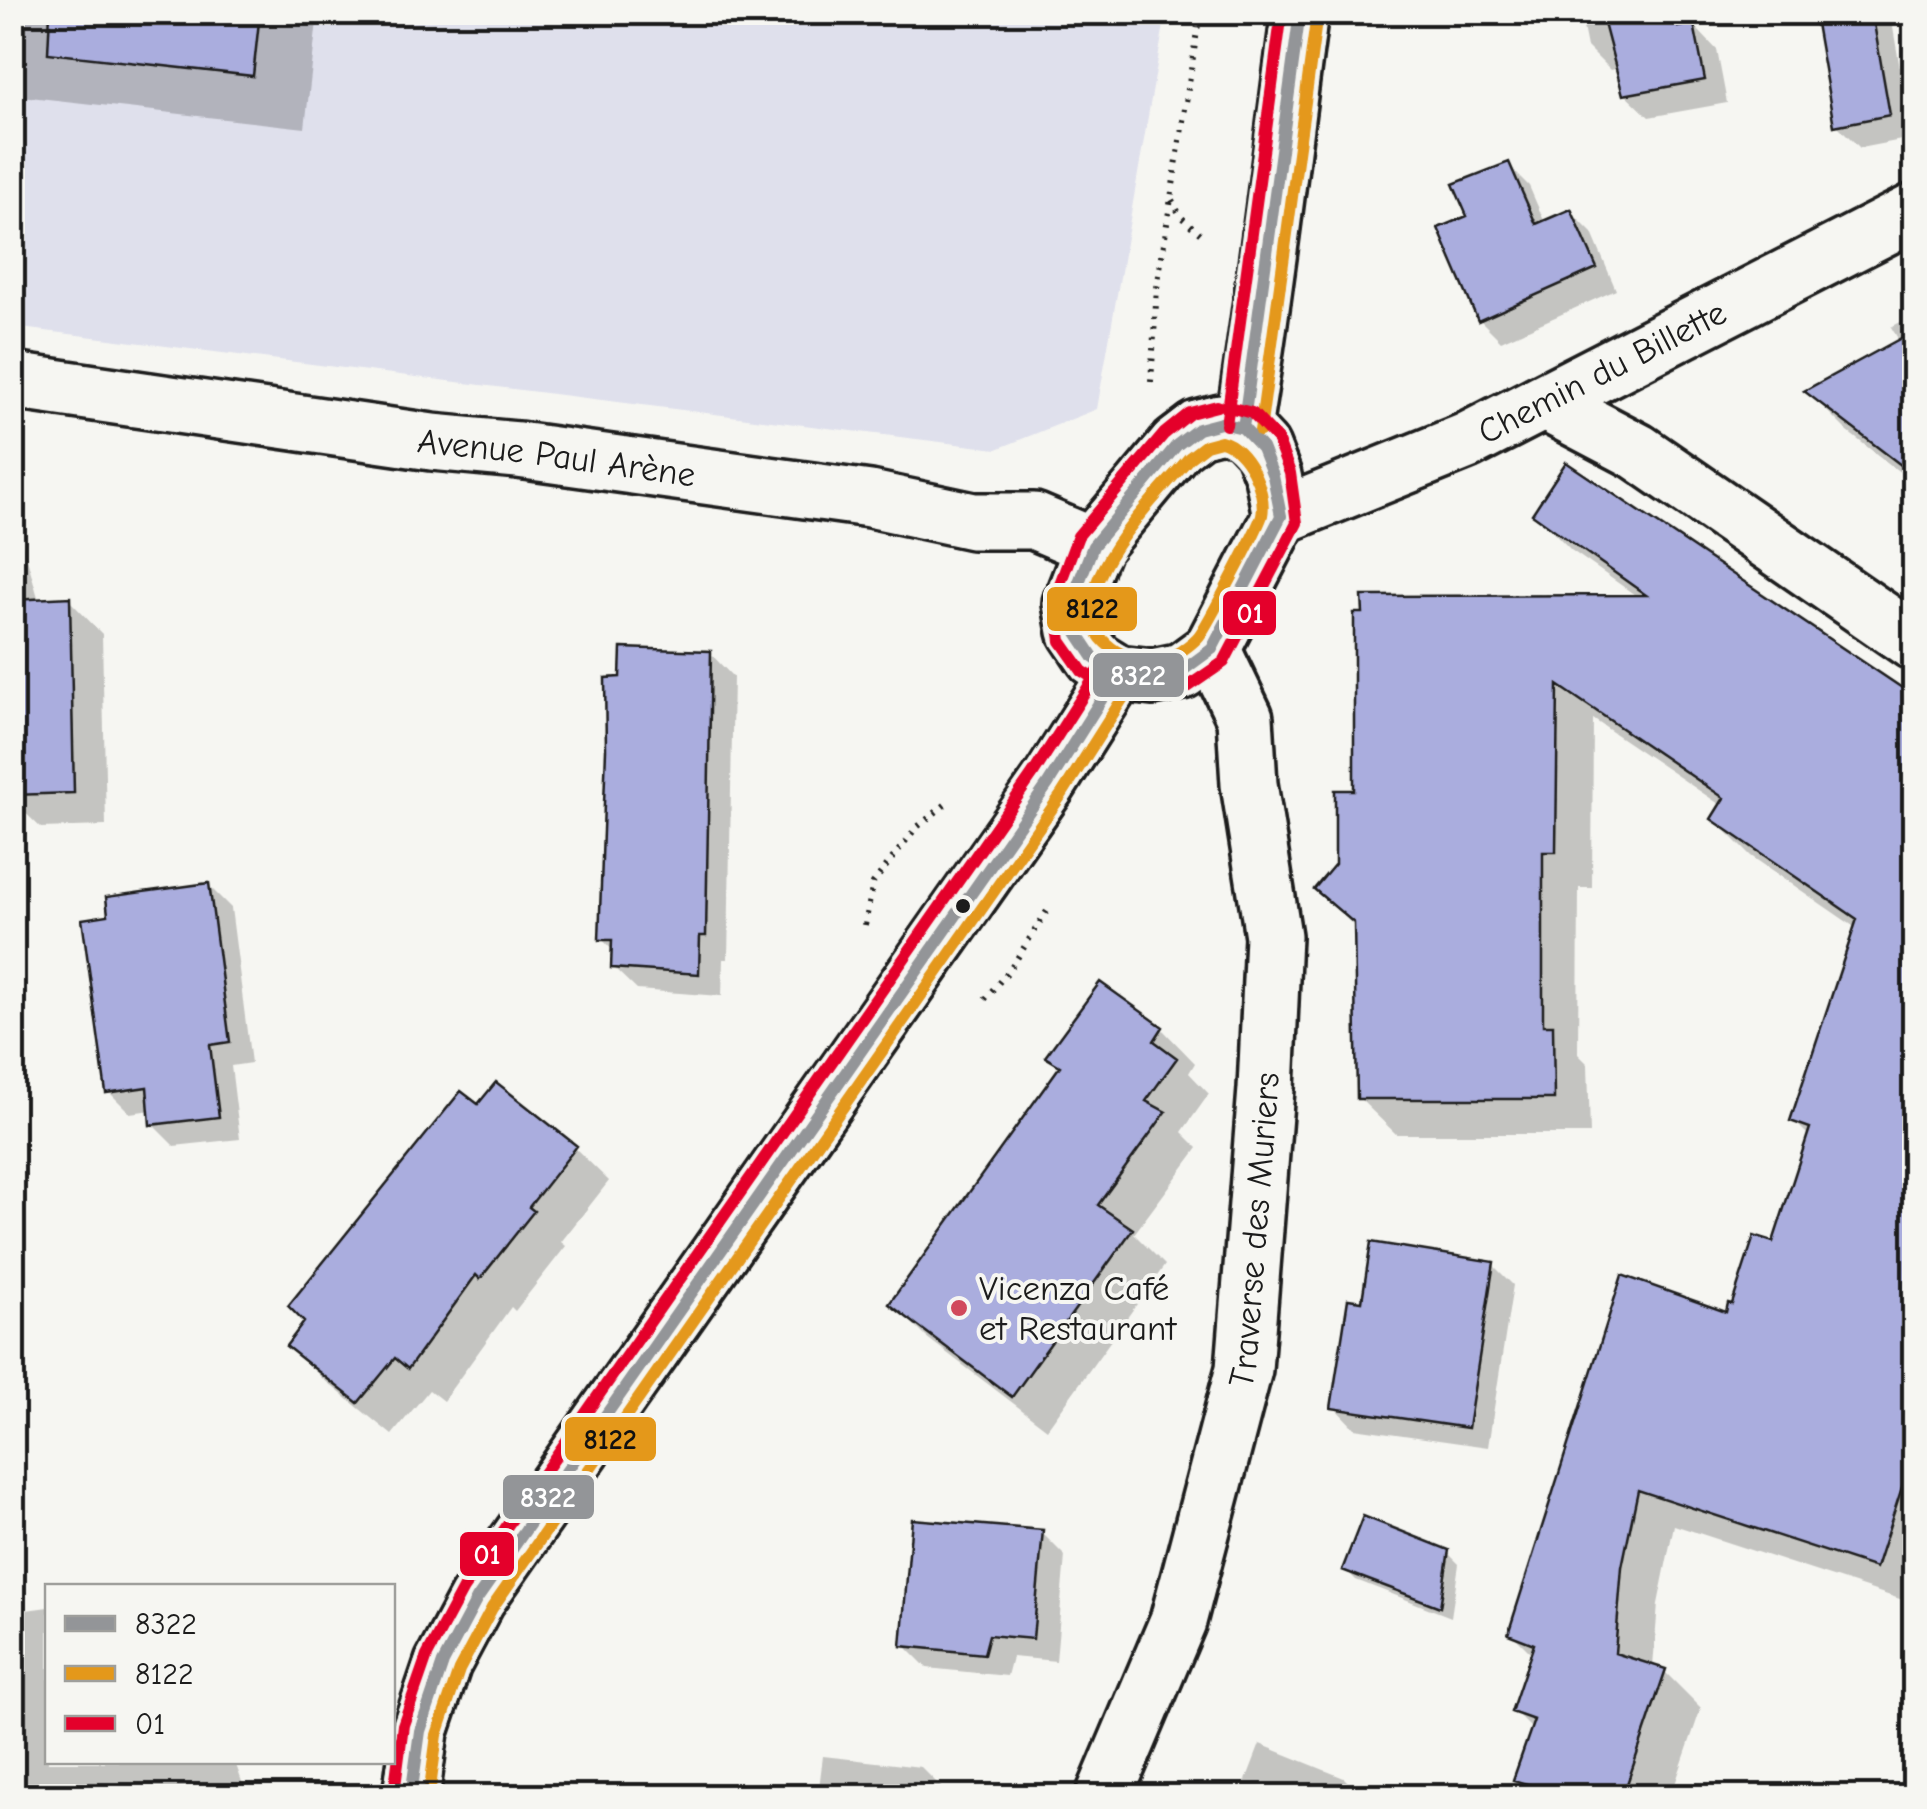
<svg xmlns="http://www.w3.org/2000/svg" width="1927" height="1809" font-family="'Comic Neue',sans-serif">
	<rect width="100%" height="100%" fill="#f6f6f2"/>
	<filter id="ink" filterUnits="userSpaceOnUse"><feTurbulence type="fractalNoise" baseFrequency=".01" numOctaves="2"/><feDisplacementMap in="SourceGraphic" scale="20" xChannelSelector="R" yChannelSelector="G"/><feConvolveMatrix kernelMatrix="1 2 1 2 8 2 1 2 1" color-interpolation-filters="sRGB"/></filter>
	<g filter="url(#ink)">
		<!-- built -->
		<path fill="#dfe0ec" d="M 13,13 L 1166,13 L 1097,409 L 997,449 L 13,327 Z"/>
		<!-- shadow -->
		<path fill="#0003" d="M 12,12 L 318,12 L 305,128 L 12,95 Z
			M 1580,12 L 1681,12 L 1717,50 L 1727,103 L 1649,117 L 1625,94 L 1618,68 L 1610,70 L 1587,47 Z
			M 1816,12 L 1888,12 L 1891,16 L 1912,138 L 1860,148 L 1836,124 Z
			M 1508,165 L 1529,186 L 1545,223 L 1571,212 L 1592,233 L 1616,290 L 1501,341 L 1480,320 L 1470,217 Z
			M 1914,315 L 1914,483 L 1848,432 L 1808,392 L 1900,342 L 1891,327 Z
			M 1535,513 L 1905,692 L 1914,702 L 1914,1596 L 1912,1603 L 1674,1525 L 1658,1604 L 1653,1667 L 1664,1671 L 1701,1708 L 1671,1796 L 1533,1796 L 1516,1780 L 1533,1730 L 1514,1711 L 1533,1655 L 1511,1633 L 1774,1245 L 1810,1137 L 1793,1120 L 1856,928 L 1751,856 L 1714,819 L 1722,806 L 1593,719 L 1592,888 L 1579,888 L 1578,1054 L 1588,1064 L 1590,1134 L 1396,1134 L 1359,1098 L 1356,928 L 1317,889 L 1337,865 L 1356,792 L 1638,597 L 1571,550 Z
			M 12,520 L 18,526 L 39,601 L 69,600 L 102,634 L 106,826 L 41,828 L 12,800 Z
			M 710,653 L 733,677 L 728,959 L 723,959 L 722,996 L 637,990 L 613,967 L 614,952 L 602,939 L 623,679 Z
			M 209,886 L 231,908 L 251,1063 L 231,1066 L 240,1139 L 174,1146 L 152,1124 L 151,1110 L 130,1113 L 108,1091 L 111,918 Z
			M 1101,985 L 1162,1029 L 1195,1063 L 1189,1073 L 1209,1094 L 1182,1132 L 1198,1148 L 1134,1234 L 1165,1265 L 1047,1429 L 926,1337 L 892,1303 L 1061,1069 L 1048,1057 Z
			M 478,1108 L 575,1148 L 609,1181 L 561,1242 L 566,1246 L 515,1311 L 511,1307 L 443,1401 L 429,1390 L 392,1435 L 323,1379 L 289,1345 Z
			M 1492,1264 L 1513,1285 L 1488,1447 L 1354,1428 L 1334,1407 L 1364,1304 Z
			M 1042,1533 L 1065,1556 L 1056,1661 L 1012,1657 L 1007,1676 L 927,1668 L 904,1645 Z
			M 1447,1552 L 1459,1564 L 1451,1617 L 1356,1580 L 1345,1569 Z
			M 48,1607 L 48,1762 L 235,1762 L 247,1796 L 12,1796 L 12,1612 Z
			M 1260,1744 L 1344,1778 L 1362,1796 L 1240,1796 Z
			M 823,1756 L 921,1767 L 944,1790 L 943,1796 L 818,1796 Z"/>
		<!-- building -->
		<path fill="#aaadde" stroke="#1c1c1c" stroke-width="2.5" d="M 50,12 L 260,12 L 253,76 L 48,53 Z
			M 1601,12 L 1675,12 L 1678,27 L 1694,24 L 1705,80 L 1623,95 Z
			M 1814,12 L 1872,12 L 1890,115 L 1834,126 Z
			M 1509,162 L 1536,224 L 1571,209 L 1597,268 L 1478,321 L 1438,228 L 1467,216 L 1453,184 Z
			M 1914,331 L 1914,475 L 1804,391 Z
			M 1566,462 L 1914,696 L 1914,1450 L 1876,1568 L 1638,1490 L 1622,1567 L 1615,1653 L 1666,1669 L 1623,1796 L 1568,1796 L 1513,1780 L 1534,1720 L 1511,1712 L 1534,1644 L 1508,1634 L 1622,1275 L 1726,1312 L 1728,1303 L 1732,1304 L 1754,1236 L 1773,1242 L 1810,1128 L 1790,1121 L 1857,919 L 1711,819 L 1724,798 L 1558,685 L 1556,852 L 1543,852 L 1543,1025 L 1553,1025 L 1554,1099 L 1357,1099 L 1354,923 L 1314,889 L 1335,864 L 1335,790 L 1354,790 L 1354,613 L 1363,613 L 1362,596 L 1646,595 L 1532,514 Z
			M 70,597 L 74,793 L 12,795 L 12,600 Z
			M 621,648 L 711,651 L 706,936 L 700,936 L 699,974 L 611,968 L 612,940 L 599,940 L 606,749 L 605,678 L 620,677 Z
			M 209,883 L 230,1042 L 210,1045 L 219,1117 L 150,1125 L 147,1087 L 106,1093 L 82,919 L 108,915 L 106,897 Z
			M 1100,982 L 1163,1027 L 1154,1041 L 1177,1058 L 1146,1101 L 1166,1112 L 1098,1205 L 1133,1229 L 1012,1397 L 889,1304 L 1060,1066 L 1045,1057 Z
			M 496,1082 L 577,1146 L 529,1207 L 534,1211 L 480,1279 L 476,1275 L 408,1369 L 395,1358 L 358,1403 L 286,1346 L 304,1322 L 288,1306 L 461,1091 L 478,1104 Z
			M 1371,1242 L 1494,1262 L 1468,1428 L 1331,1408 L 1348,1299 L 1362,1301 Z
			M 1363,1516 L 1449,1550 L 1440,1607 L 1342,1570 Z
			M 912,1519 L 1043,1530 L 1033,1639 L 989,1635 L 984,1654 L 901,1646 Z"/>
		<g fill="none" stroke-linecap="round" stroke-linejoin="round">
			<defs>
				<g id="minor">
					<path id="s1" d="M 12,381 L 432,442 L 518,450 L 870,499 L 973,521 L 1034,521 L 1093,546"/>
					<path d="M 1544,402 L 1637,451 L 1914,642"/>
					<path d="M 1221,423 L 1243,428 L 1262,448 L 1273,476 L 1281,516 L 1212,649 L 1182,671 L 1153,677 L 1118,673 L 1094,658 L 1076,631 L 1071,603 L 1093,546 L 1177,445 L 1198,429 Z"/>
					<path d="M 1243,428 C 1266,290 1281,151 1300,12"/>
					<path id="s2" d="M 1281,516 L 1467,441 L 1914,212"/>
					<path d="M 411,1796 L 420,1731 L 443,1663 L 477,1599 L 1048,784 L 1118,673"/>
					<path id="s3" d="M 1104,1796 L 1178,1621 L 1244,1369 L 1266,1089 L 1273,936 L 1249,784 L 1245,718 L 1212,649"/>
				</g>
			</defs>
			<!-- minor casing -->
			<use href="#minor" stroke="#1c1c1c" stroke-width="62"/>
			<!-- path -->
			<path stroke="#1c1c1c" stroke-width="6" stroke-dasharray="2.5 8" stroke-linecap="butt" d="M 1172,200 L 1181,217 L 1203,236
				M 1151,382 L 1157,288 L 1200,12
				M 865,925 L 873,883 L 916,828 L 951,800
				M 985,999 L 1011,968 L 1047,911"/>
			<!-- minor -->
			<use href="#minor" stroke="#f6f6f2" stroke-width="55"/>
			<defs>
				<path id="bus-1" d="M 1221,423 L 1243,428 L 1262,448 L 1273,476 L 1281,516 L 1212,649 L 1182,671 L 1153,677 L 1118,673 L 1094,658 L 1076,631 L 1071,603 L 1093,546 L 1177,445 L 1198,429 Z
					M 1243,428 L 1300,12
					M 411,1796 L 420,1731 L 443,1663 L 477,1599 L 1048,784 L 1118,673"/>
				<path id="bus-2" d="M 1260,431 L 1317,14
					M 1221,441 C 1246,447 1267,490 1262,515 C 1260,525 1207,626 1199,636 C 1194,642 1182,651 1175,655 C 1158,662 1131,661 1116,651 C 1042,605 1156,498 1189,458 L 1206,445 Z
					M 429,1796 L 437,1735 L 459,1670 L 492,1608 L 1062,794 L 1133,682"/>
				<path id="bus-3" d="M 1217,406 L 1190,413 L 1164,434 L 1078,536 L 1055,597 L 1061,641 L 1082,671 L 1111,689 L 1153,694 L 1186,688 L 1224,662 L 1297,523 L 1290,473 L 1277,439 L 1252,413 L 1225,406
					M 1226,425 L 1282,12
					M 394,1794 L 403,1725 L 427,1656 L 463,1589 L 1033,774 L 1103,664"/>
			</defs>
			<!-- bus-1 casing -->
			<use href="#bus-1" stroke="#f6f6f2" stroke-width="20"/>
			<!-- bus-2 casing -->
			<use href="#bus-2" stroke="#f6f6f2" stroke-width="20"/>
			<!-- bus-3 casing -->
			<use href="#bus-3" stroke="#f6f6f2" stroke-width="20"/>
			<!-- bus-1 -->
			<use href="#bus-1" stroke="#939598" stroke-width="12"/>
			<!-- bus-2 -->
			<use href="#bus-2" stroke="#e4981a" stroke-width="12"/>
			<!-- bus-3 -->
			<use href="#bus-3" stroke="#e4002b" stroke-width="12"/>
		</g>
	</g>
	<!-- markers -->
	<circle fill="#1c1c1c" stroke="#f6f6f2" stroke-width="4" cx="963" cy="906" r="9"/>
	<circle fill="#d1495b" stroke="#f6f6f2" stroke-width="4" cx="959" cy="1308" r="10"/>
	<g text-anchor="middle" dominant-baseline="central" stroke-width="8" stroke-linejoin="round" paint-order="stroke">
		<!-- street labels -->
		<g font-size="35" fill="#1c1c1c" stroke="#f6f6f2">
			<text stroke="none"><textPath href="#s2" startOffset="352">Chemin du Billette</textPath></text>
			<text stroke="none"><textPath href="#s1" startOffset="550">Avenue Paul Arène</textPath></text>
			<text stroke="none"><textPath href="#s3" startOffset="590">Traverse des Muriers</textPath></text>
		</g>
		<!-- poi labels -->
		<g font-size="35" fill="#1c1c1c" stroke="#f6f6f2" text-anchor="start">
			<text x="979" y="1288">Vicenza Café<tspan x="979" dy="40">et Restaurant</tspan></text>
		</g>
	</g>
	<g stroke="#f6f6f2" stroke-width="4">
		<rect x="1045" y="585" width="94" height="48" rx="10" fill="#e4981a"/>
		<rect x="1221" y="589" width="57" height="48" rx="10" fill="#e4002b"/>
		<rect x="1091" y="651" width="95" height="48" rx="10" fill="#939598"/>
		<rect x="563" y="1415" width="95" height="48" rx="10" fill="#e4981a"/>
		<rect x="501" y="1473" width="95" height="48" rx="10" fill="#939598"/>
		<rect x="458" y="1530" width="58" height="48" rx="10" fill="#e4002b"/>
	</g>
	<g font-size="28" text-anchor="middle" font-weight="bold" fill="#fff">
		<text x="1250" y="623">01</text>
		<text x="1138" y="685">8322</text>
		<text x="548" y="1507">8322</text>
		<text x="487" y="1564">01</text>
	</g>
	<g font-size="28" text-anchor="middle" font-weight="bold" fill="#111">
		<text x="1092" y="618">8122</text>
		<text x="610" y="1449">8122</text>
	</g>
	<!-- margin -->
	<rect width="1927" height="1809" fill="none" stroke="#f6f6f2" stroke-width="50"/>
	<rect x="25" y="25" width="1877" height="1759" fill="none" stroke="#1c1c1c" stroke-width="4" filter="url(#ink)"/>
	<!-- legend -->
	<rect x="45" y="1584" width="350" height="180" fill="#f6f6f2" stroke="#9f9f9c" stroke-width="2.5"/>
	<rect x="65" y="1616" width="50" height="15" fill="#939598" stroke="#9f9f9c" stroke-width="2.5"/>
	<text x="135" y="1634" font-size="30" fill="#1c1c1c">8322</text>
	<rect x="65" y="1666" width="50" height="15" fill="#e4981a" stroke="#9f9f9c" stroke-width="2.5"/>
	<text x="135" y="1684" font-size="30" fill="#1c1c1c">8122</text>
	<rect x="65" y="1716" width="50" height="15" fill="#e4002b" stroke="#9f9f9c" stroke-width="2.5"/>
	<text x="135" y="1734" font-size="30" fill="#1c1c1c">01</text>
</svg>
